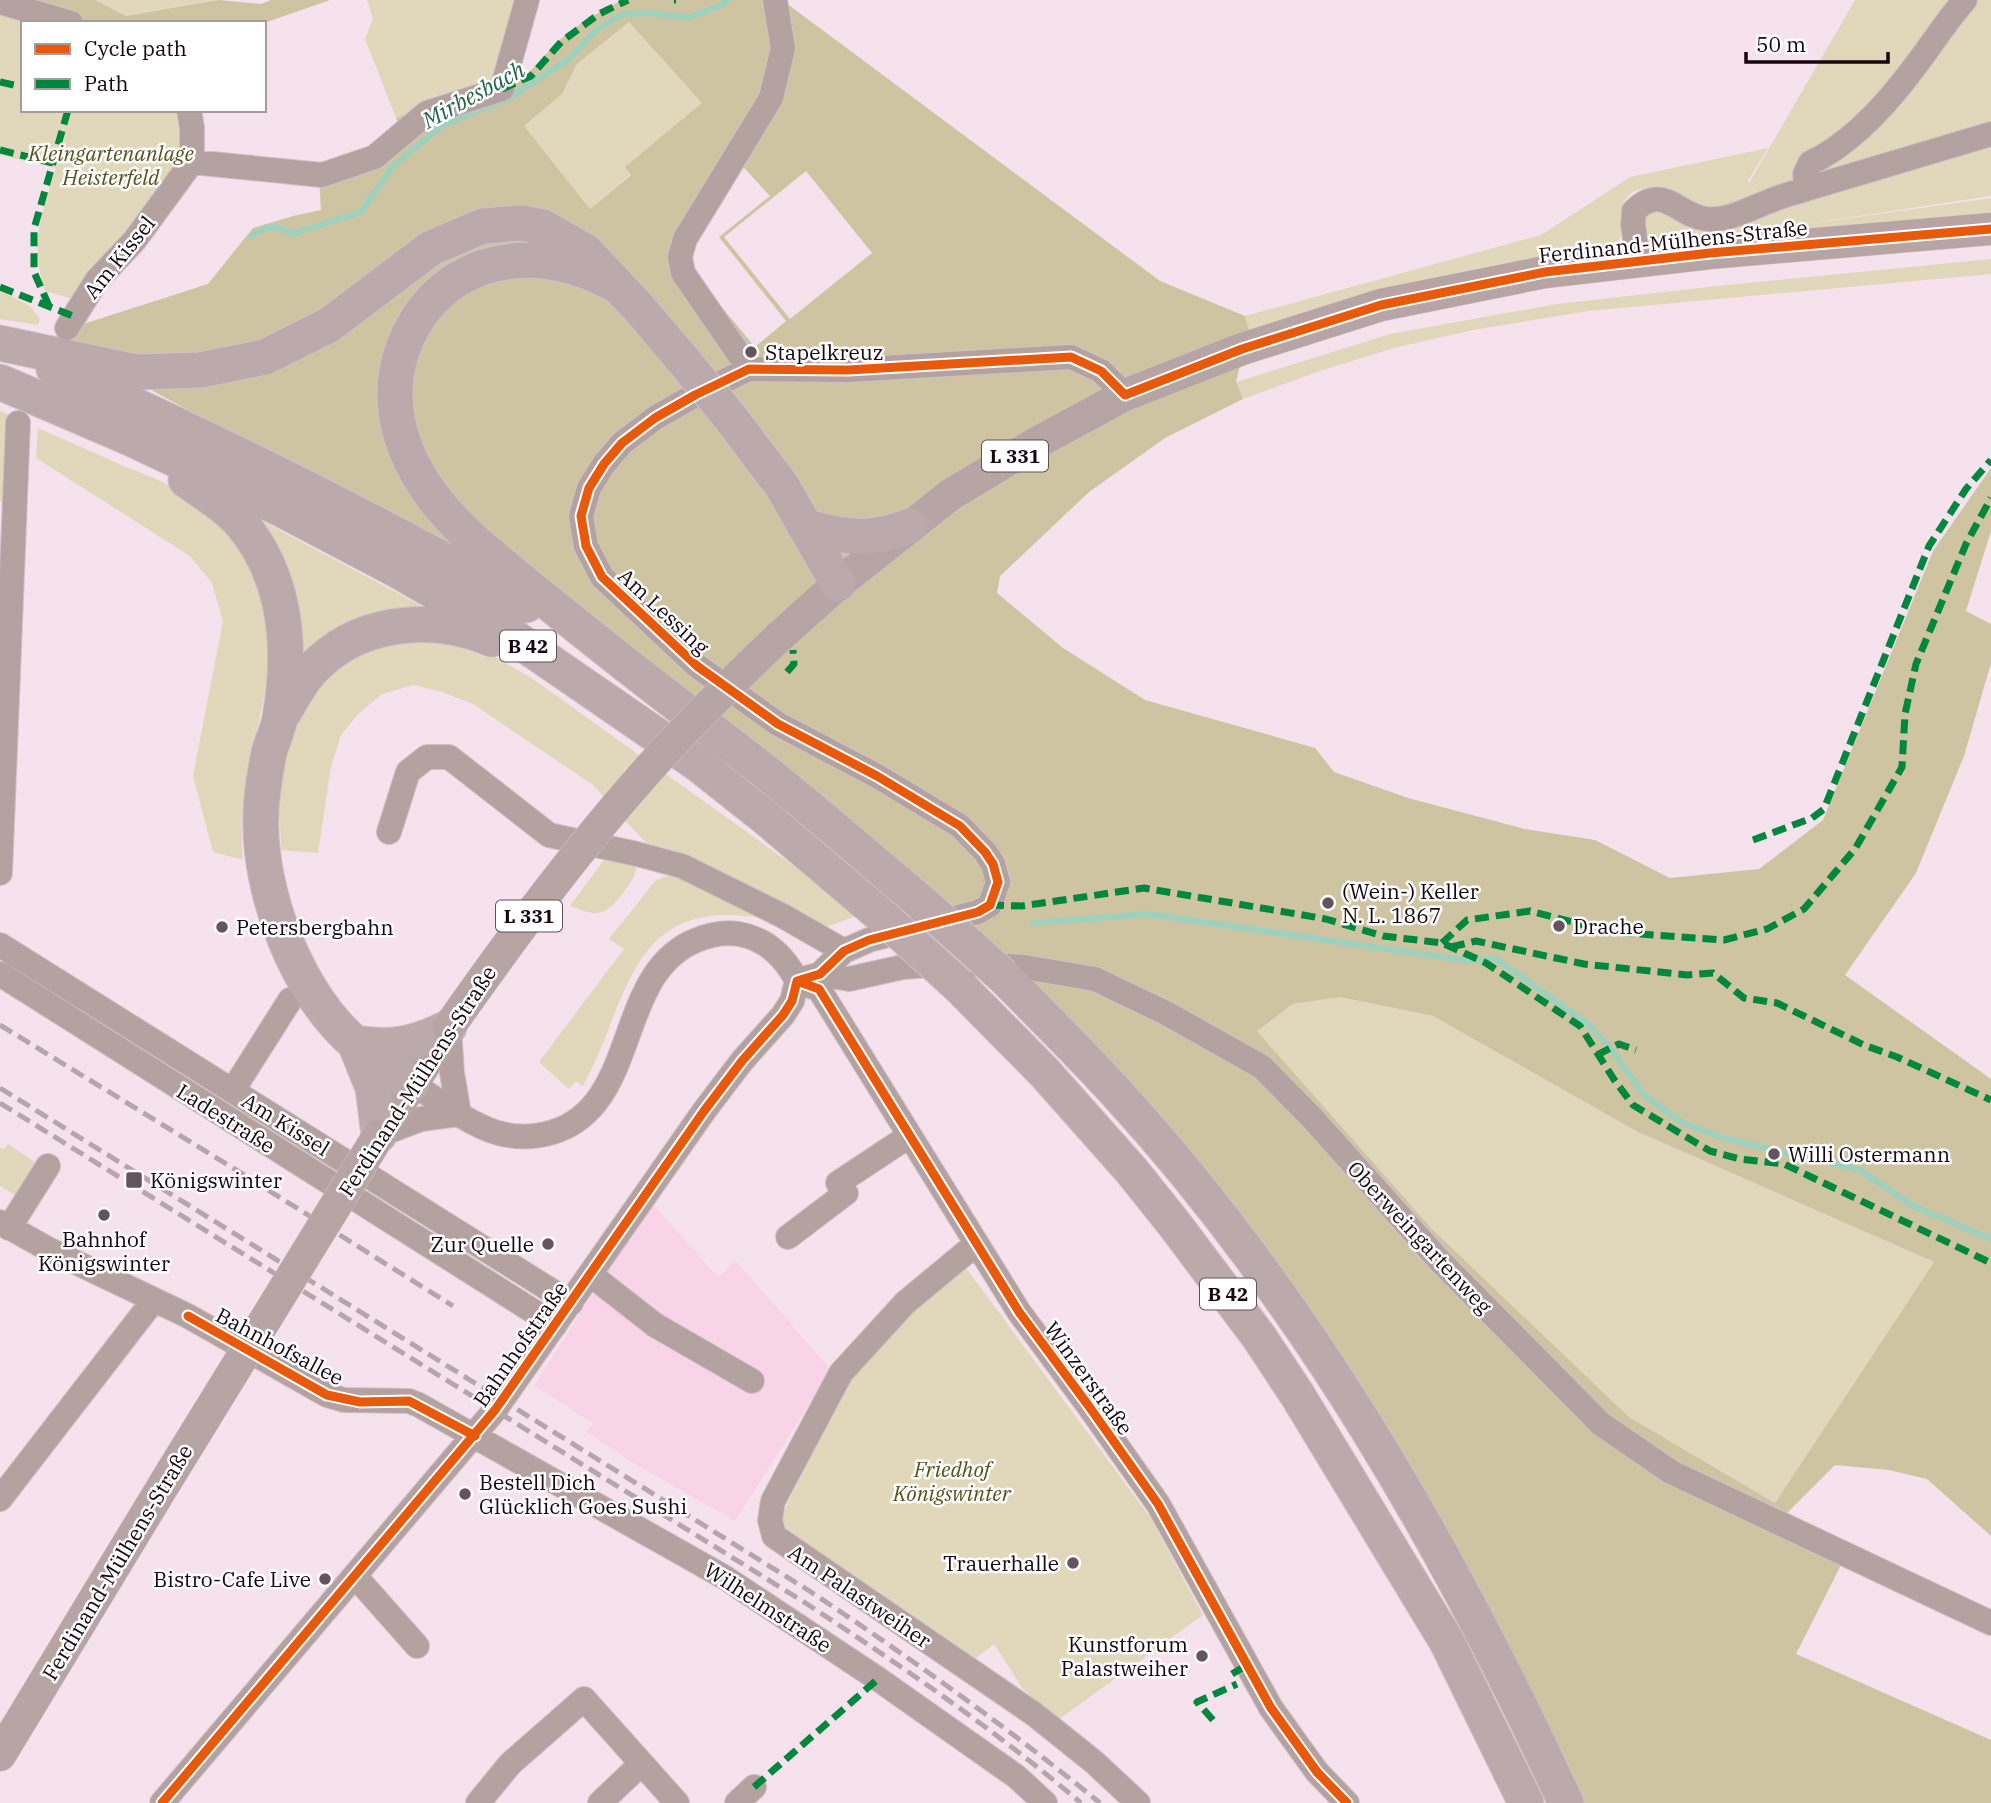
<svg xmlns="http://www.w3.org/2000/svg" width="1991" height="1803" font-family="'IBM Plex Serif',serif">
	<rect width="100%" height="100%" fill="#f5e2ec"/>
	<!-- built -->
	<path fill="#f9d4e8" d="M 651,1202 L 718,1277 L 736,1261 L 831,1370 L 735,1521 L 635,1464 L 586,1432 L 593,1423 L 534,1386 Z"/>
	<!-- green -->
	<path fill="#e1d8bb" d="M 95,0 L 218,0 L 126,16 Z
		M 367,0 L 522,0 L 500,79 L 396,118 L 365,39 L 373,18 Z
		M 1855,0 L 1991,0 L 1991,196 L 1766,230 L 1991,198 L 1991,215 L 1653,247 L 1644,241 L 1640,233 L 1647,208 L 1717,214 C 1692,203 1627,163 1621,214 C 1619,232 1626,234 1613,249 C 1574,254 1535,258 1496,265 C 1412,281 1331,303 1249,330 L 1245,316 L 1541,235 L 1630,177 L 1768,148 L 1748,181 L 1749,183 Z
		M 0,6 L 62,23 L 23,23 L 23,110 L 183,110 L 182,151 L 167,183 L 76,300 L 45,291 C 29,242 42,215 56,168 L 0,155 Z
		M 629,22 L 703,103 L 626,167 L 631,174 L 590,209 L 523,126 L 562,94 L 577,64 Z
		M 1991,259 L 1991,274 L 1588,311 L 1473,330 L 1394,348 L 1317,372 L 1243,399 L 1236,382 L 1390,334 L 1557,304 L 1717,286 Z
		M 0,290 L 30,306 L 40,319 L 38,325 L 0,319 Z
		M 0,411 L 13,416 L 8,507 L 0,501 Z
		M 38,428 C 68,441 97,454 126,467 C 141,473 156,478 170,486 C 250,531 282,602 265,692 C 254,750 237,799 243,860 L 213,852 L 193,776 L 223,621 L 212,583 L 190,556 L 36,458 Z
		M 253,516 L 437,614 L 306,668 Z
		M 430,638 L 490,654 L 533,679 L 804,873 L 856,916 L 826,927 L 676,851 L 646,843 L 593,785 L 473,704 L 442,692 L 414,685 L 382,694 L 358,714 L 341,735 L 331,767 L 318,853 L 281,850 L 279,798 L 283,760 L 291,730 L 325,676 L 356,655 L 388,642 Z
		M 603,861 L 628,861 L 636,868 C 635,878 629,884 623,893 C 604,917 598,917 570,906 Z
		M 673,874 L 755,913 L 755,917 C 628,899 629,1002 583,1086 L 576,1081 L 569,1089 L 539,1062 L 624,949 L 609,939 L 656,880 Z
		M 1340,997 L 1433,1016 L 1636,1131 L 1934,1262 L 1775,1503 L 1629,1417 L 1432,1229 L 1257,1031 L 1293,1004 Z
		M 8,1144 L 41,1166 L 20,1198 L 0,1186 L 0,1147 L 4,1149 Z
		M 966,1268 L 1150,1517 L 1203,1615 L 1058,1720 L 1023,1689 L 994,1644 L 975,1659 L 790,1539 L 781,1521 L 788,1502 L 849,1380 L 910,1314 Z"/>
	<!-- forest -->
	<path fill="#cec4a1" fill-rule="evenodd" d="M 16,0 L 95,0 L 126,16 L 218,0 L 261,4 L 271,0 L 330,0 L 264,23 L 86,23 Z
		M 622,0 L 782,0 L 1160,281 L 1245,316 L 1249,330 L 1236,382 L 1243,399 L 1165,438 L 1089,492 L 1000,576 L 997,593 L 1063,648 L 1145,700 L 1315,748 L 1334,772 L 1408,798 L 1525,829 L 1595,840 L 1670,878 L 1759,869 L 1823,820 L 1933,551 L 1991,468 L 1991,531 L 1966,611 L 1991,624 L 1991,663 L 1964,756 L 1916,873 L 1845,975 L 1991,1079 L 1991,1536 L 1927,1479 L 1889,1470 L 1835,1465 L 1773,1527 L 1841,1565 L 1796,1654 L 1991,1740 L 1991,1803 L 1578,1803 L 1392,1450 L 947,907 L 639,652 L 136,382 L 69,341 L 74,327 L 208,284 L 253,228 L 293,216 L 321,210 L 319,179 L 370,152 L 400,130 L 396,118 L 500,79 C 532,83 540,56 561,39 C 579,23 601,11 622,0 ZM 629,22 L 702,103 L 625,167 L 631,175 L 590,209 L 524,126 L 562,94 L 577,64 ZM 735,158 L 770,196 L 719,237 L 786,321 L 755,347 L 680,257 ZM 806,171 L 872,253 L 790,319 L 724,237 ZM 1340,997 L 1433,1016 L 1636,1131 L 1934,1262 L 1775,1503 L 1629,1417 L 1432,1229 L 1257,1031 L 1293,1004 Z"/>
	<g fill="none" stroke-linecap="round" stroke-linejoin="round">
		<!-- stream -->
		<path stroke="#9ed1bd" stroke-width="6" d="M 251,237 C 267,224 275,225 292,234 L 361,212 L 393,166 L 443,125 L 510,98 L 570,58 L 597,29 L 623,14 L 652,13 L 689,18 L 721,5 L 728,0
			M 1034,923 L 1148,914 L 1469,961 L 1495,958 L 1588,1024 L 1610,1048 L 1645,1096 L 1683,1123 L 1723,1138 L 1860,1170 L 1913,1206 L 1991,1239"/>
		<defs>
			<path id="minor" d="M 0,2 L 71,23
				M 192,162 L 322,175 L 375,157 L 427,113 L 502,89 L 527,0
				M 1806,189 L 1991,134
				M 1638,261 L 1633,224 L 1634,211 C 1664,182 1677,216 1707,219 C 1730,221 1750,208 1770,201 C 1781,196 1794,193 1806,189 L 1805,174 L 1810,163 C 1851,144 1886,105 1913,69 C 1931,46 1946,21 1965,0
				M 67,328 L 97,280 L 134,241 L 192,162 L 192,128 L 189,110
				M 749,369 L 683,273 L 680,257 L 685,239 L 771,98 L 783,48 L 775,0
				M 389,832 L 408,772 L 427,757 L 449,757 L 549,835 L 637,854 L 682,866 L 783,916 L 844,951
				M 0,873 L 18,423
				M 0,945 L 571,1303
				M 0,974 L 555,1325
				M 820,974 L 849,979 L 903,967 L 958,963 L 1024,967 L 1095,979 L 1166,1013 L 1262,1067 L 1313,1119 L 1438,1259 L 1601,1424 L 1671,1472 L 1991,1623
				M 797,981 L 820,974 L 844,951 L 869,940 L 978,912 L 990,905 L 998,882 L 993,864 L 985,852 L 960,826 L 877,776 L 778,724 L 697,666 L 602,577 L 586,546 L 581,516 L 589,488 L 604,464 L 622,443 L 655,418 L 695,395 L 749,369 L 848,370 L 1071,357 L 1101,371 L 1125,395
				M 449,1027 L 452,1073 L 459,1114
				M 412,1084 C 439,1100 465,1122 495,1132 C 514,1138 533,1138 553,1132 C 641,1105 614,972 697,940 C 709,935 725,932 739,934 C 761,938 778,951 790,969 C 793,973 795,979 799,982 C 805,985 813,987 819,989 L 1019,1312 L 1088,1405 L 1158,1504 L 1271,1708 L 1317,1772 L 1347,1803
				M 233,1090 L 290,1000
				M 379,1135 L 421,1119 L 459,1114
				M 0,1222 L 48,1249 L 188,1316 L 327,1395 L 344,1400 L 409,1401 L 419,1405 L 724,1577 L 878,1679 L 1017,1777 L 1045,1803
				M 9,1228 L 48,1166
				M 788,1237 L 846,1193 L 838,1183 L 909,1136
				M 976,1244 L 905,1303 L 841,1373 L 773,1501 L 770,1520 L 774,1536 L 1034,1714 L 1094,1762 L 1138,1803
				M 591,1275 L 655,1325 L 752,1381
				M 0,1499 L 153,1301
				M 355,1576 L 417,1646
				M 162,1803 L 495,1410 L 704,1111 L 742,1061 L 783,1015 L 792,1001 L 797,981
				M 478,1803 L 510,1764 L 584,1699 L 677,1803
				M 600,1803 L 641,1764
				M 737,1803 L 754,1787"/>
			<path id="major" d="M 779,637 L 838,584 L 950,495 L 1038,442 L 1125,395 L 1242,349 L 1381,305 L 1545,272 L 1710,253 L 1991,229
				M 379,1135 L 449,1027
				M 0,1755 L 163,1486"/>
			<path id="highway" d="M 618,286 C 576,263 531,252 484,267 C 457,276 434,294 418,318 C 380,378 392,442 433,497 C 461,534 499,562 534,591 C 594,640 654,687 715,733 C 789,788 859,850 930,910
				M 0,343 L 136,372 L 200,370 L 265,357 L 329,325 L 431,248 L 483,226 L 521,223 L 543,227 L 586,252 L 638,307 L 683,360
				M 54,369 C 215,440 372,519 526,605
				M 0,382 L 130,438 L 281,509 L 395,569 L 509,634 L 698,764 L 765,817 L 884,918
				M 729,416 L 782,486 L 838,584
				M 186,480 C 204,493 226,506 240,522 C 287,576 292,650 280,718 C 278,730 272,741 269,753 C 265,774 261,795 261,816 C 258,891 297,995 356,1044 C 374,1058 393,1071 412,1084
				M 815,529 C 849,539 877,539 910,526
				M 284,712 C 295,693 305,674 322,660 C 368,619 437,616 492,639
				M 1003,976 C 1041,1014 1078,1051 1114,1090 C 1305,1298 1448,1547 1566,1803
				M 958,985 L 1044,1072 L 1131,1170 L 1175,1225 L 1259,1337 L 1298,1396 L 1447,1642 L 1526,1803
				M 355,1043 C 391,1049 417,1044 449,1027
				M 355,1043 L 373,1088 L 379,1135"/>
		</defs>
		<!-- minor casing -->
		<use href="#minor" stroke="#d0c0c9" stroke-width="26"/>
		<!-- major casing -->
		<use href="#major" stroke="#d0c0c9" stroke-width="33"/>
		<!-- highway casing -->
		<use href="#highway" stroke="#d0c0c9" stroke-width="37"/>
		<!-- minor -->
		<use href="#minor" stroke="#b4a2a0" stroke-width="24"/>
		<!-- major -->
		<use href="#major" stroke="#b7a4a4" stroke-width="32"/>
		<!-- highway -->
		<use href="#highway" stroke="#bca9ab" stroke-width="35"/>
		<!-- rail -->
		<path stroke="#b6a6a9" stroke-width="5" stroke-dasharray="14 7" stroke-linecap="butt" d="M 0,1025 L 233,1168 L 453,1306
			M 0,1088 L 808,1590 C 909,1657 1007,1727 1100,1803
			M 0,1103 L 804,1602 C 900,1665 994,1729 1081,1803"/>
		<defs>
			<path id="major-bridge" d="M 449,1027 C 513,936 580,845 655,762 C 695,718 737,677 779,637
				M 163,1486 L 379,1135"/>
			<path id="highway-bridge" d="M 683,360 L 729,416
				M 930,910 L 1003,976
				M 884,918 L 958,985"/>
		</defs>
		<!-- major-bridge casing -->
		<use href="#major-bridge" stroke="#d0c0c9" stroke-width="33" stroke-linecap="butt"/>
		<!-- highway-bridge casing -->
		<use href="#highway-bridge" stroke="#d0c0c9" stroke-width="37" stroke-linecap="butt"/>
		<!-- major-bridge -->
		<use href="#major-bridge" stroke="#b7a4a4" stroke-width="32"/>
		<!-- highway-bridge -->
		<use href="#highway-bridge" stroke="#bca9ab" stroke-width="35"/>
		<!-- quiet -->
		<path stroke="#00873e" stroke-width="7" stroke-dasharray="14 7" stroke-linecap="butt" d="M 674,0 L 676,0
			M 0,82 L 23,87
			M 502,89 L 531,76 L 561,42 L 599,14 L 628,0
			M 0,150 L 53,163
			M 0,287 L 73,316
			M 49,306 L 34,272 L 34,229 L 68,110
			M 787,672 L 794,664 L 793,650
			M 1753,840 L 1812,818 L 1824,809 L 1929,546 L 1966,489 L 1991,460
			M 990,905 L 1022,906 L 1144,888 L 1326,919 L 1383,936 L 1442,943 L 1486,963 L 1580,1026 L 1615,1081 L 1633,1105 L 1710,1151 L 1740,1159 L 1784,1164 L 1991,1263
			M 1442,943 L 1467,920 L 1530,911 L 1611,932 L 1724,940 L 1767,929 L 1804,909 L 1855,849 L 1902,767 L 1905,714 L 1916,664 L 1966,544 L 1991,498
			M 1451,947 L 1476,941 L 1584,964 L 1687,975 L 1713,973 L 1744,998 L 1777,1003 L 1864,1045 L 1897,1057 L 1991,1100
			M 1597,1055 L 1619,1044 L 1636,1050
			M 1232,1674 L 1247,1665
			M 1213,1720 L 1197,1702 L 1237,1684
			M 754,1787 L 878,1679"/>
		<defs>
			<path id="cycleway" d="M 797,981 L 820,974 L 844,951 L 869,940 L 978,912 L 990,905 L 998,882 L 993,864 L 985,852 L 960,826 L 877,776 L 778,724 L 697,666 L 602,577 L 586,546 L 581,516 L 589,488 L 604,464 L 622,443 L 655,418 L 695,395 L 749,369 L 848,370 L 1071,357 L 1101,371 L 1125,395 L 1242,349 L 1381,305 L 1545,272 L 1710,253 L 1991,229
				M 797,981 L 819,989 L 1019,1312 L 1088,1405 L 1158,1504 L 1271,1708 L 1317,1772 L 1347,1803
				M 188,1316 L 327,1395 L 360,1402 L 409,1401 L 475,1436
				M 162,1803 L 495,1410 L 704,1111 L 742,1061 L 783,1015 L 792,1001 L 797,981"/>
		</defs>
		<!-- cycleway casing -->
		<use href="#cycleway" stroke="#fff" stroke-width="13"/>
		<!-- cycleway -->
		<use href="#cycleway" stroke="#e8590c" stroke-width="9"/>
	</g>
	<!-- markers -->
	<g fill="#65535d" stroke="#fff" stroke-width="2.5">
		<circle cx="751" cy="352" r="7"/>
		<circle cx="1328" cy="903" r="7"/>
		<circle cx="1559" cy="926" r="7"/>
		<circle cx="222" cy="927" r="7"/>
		<circle cx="1774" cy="1154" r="7"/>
		<rect x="125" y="1171" width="18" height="18" rx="3.5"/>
		<circle cx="104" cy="1215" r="7"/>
		<circle cx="548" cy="1244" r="7"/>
		<circle cx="465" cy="1494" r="7"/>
		<circle cx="1073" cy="1563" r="7"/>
		<circle cx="325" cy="1579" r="7"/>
		<circle cx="1202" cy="1656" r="7"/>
	</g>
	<g text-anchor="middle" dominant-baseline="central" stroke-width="5" stroke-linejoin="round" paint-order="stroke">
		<!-- shield labels -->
		<g fill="#fff" stroke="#5d5158" stroke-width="2">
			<rect x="982" y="440.5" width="66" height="31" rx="5"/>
			<rect x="500" y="630.5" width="56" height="31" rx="5"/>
			<rect x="496" y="900.5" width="66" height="31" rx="5"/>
			<rect x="1200" y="1278.5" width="56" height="31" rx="5"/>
		</g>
		<g font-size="19" font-weight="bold" fill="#170610">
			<text x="1015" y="456">L 331</text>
			<text x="528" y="646">B 42</text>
			<text x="529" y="916">L 331</text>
			<text x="1228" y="1294">B 42</text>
		</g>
		<!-- park labels -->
		<g font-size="21" font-style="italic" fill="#55511b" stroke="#fff">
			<text x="111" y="153">Kleingartenanlage<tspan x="111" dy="24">Heisterfeld</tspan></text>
			<text x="952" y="1469">Friedhof<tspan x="952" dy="24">Königswinter</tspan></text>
		</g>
		<!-- street labels -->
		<g font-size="21" fill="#170610" stroke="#fff">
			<text transform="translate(1673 241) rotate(-6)">Ferdinand-Mülhens-Straße</text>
			<text transform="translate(119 257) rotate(-51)">Am Kissel</text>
			<text transform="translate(664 611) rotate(43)">Am Lessing</text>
			<text transform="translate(417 1081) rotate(-57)">Ferdinand-Mülhens-Straße</text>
			<text transform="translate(226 1118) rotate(32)">Ladestraße</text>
			<text transform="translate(286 1124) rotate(32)">Am Kissel</text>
			<text transform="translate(1420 1237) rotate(47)">Oberweingartenweg</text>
			<text transform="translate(520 1344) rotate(-55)">Bahnhofstraße</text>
			<text transform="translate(280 1346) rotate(28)">Bahnhofsallee</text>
			<text transform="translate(1089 1378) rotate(54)">Winzerstraße</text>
			<text transform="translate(117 1562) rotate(-59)">Ferdinand-Mülhens-Straße</text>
			<text transform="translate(860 1596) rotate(34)">Am Palastweiher</text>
			<text transform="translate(768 1607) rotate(33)">Wilhelmstraße</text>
		</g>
		<!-- poi labels -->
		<g font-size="21" fill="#170610" stroke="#fff" text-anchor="start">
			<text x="765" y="352">Stapelkreuz</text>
			<text x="1342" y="891">(Wein-) Keller<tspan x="1342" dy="24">N. L. 1867</tspan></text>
			<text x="1573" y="926">Drache</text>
			<text x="236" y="927">Petersbergbahn</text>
			<text x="1788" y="1154">Willi Ostermann</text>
			<text x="150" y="1180">Königswinter</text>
			<text x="104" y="1239" text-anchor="middle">Bahnhof<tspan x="104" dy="24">Königswinter</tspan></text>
			<text x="534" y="1244" text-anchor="end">Zur Quelle</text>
			<text x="479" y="1482">Bestell Dich<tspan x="479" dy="24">Glücklich Goes Sushi</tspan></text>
			<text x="1059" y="1563" text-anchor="end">Trauerhalle</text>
			<text x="311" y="1579" text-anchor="end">Bistro-Cafe Live</text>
			<text x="1188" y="1644" text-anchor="end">Kunstforum<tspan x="1188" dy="24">Palastweiher</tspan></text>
		</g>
		<!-- water labels -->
		<g font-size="23" font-style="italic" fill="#25634c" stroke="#fff">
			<text transform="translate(473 94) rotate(-29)">Mirbesbach</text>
		</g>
	</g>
	<!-- legend -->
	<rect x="21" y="21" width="245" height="91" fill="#ffffff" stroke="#a29b9f" stroke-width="2"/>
	<rect x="35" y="44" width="35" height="10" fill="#e8590c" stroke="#a29b9f" stroke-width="2"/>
	<text x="84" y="56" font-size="21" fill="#170610">Cycle path</text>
	<rect x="35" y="79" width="35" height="10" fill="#00873e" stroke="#a29b9f" stroke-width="2"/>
	<text x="84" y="91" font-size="21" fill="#170610">Path</text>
	<!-- scale -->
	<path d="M1746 52v10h142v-10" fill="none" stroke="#170610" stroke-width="3.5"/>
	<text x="1756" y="52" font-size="21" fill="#170610" stroke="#ffffff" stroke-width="5" paint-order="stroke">50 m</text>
</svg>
